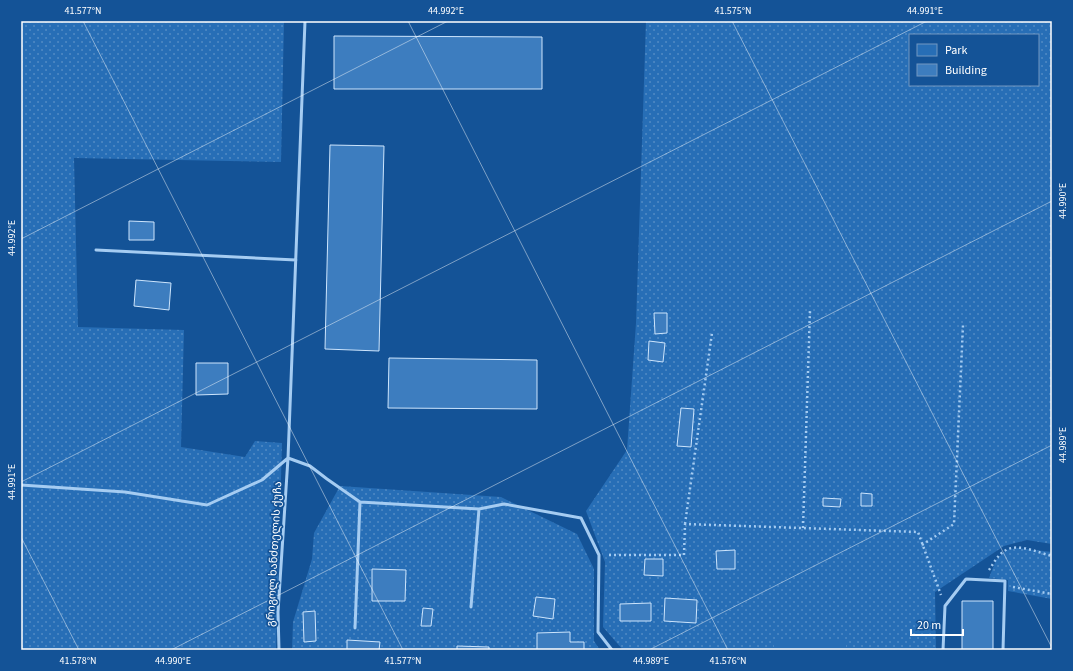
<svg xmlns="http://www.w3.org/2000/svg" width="1073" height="671" font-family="'Source Sans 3','Noto Sans Georgian',sans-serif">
	<defs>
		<pattern id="green-dots" width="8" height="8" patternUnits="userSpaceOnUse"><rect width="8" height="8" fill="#276eb6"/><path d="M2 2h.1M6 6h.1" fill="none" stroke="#528bc5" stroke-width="1.8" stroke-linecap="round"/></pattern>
	</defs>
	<rect width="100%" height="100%" fill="#145397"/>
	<!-- green -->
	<path fill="url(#green-dots)" fill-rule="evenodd" d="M 21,21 L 284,21 L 281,162 L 74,158 L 78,327 L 184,330 L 181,447 L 245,457 L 255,441 L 282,443 L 276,650 L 21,650 Z
		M 646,21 L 1052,21 L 1052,544 L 1027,540 L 1004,546 L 935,592 L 936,650 L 623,650 L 603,627 L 605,562 L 586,511 L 627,450 L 636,323 ZM 910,35 L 1038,35 L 1038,85 L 910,85 Z
		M 340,486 L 501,497 L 577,534 L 594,569 L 594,641 L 600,650 L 292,650 L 293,622 L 312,559 L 314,533 Z
		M 1018,548 L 1052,552 L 1052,599 L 1008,591 L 1008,580 L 989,578 L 996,560 L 1006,550 Z"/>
	<!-- pitch -->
	<path fill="#276eb6" d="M 774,639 L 846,640 L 846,650 L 774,650 Z"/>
	<!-- building -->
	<path fill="#3d7dbf" stroke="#cde5fd" d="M 334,36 L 542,37 L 542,89 L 334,89 Z
		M 330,145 L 384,146 L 379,351 L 325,349 Z
		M 129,221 L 154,222 L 154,240 L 129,240 Z
		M 136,280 L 171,283 L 169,310 L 134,306 Z
		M 654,313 L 667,313 L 667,333 L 655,334 Z
		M 649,341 L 665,343 L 663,362 L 648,360 Z
		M 389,358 L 537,360 L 537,409 L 388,408 Z
		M 196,363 L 228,363 L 228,394 L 196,395 Z
		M 681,408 L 694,409 L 691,447 L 677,446 Z
		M 861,493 L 872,494 L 872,506 L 861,506 Z
		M 823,498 L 841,499 L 840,507 L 823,506 Z
		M 735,550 L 735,569 L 717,569 L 716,551 Z
		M 645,559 L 663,559 L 663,576 L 644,575 Z
		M 372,569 L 406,570 L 405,601 L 372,601 Z
		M 536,597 L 555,599 L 553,619 L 533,616 Z
		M 665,598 L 697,600 L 696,623 L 664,621 Z
		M 962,601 L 993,601 L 993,650 L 962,650 Z
		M 651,603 L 651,621 L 620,621 L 620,604 Z
		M 423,608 L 433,609 L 431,626 L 421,626 Z
		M 315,611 L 316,641 L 304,642 L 303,612 Z
		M 570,632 L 570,642 L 584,642 L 584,650 L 537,650 L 537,633 Z
		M 347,640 L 380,642 L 379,650 L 347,650 Z
		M 457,646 L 489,647 L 489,650 L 457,650 Z"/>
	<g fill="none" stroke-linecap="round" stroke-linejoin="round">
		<!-- path -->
		<path stroke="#a5ccf2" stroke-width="2.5" stroke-dasharray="2 3" stroke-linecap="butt" d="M 685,524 L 712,333
			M 803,528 L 810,310
			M 922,545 L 954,524 L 963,325
			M 609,555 L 684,555 L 685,524 L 918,532 L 941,595
			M 989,570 C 994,563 998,554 1006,550 C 1019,543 1039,553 1052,556
			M 1013,587 L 1052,594"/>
		<!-- lane -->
		<path stroke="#a5ccf2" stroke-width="3" d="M 96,250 L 296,260
			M 288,458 L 310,466 L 327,479 L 360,502 L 479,509 L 504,504 L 581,518 L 599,555 L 598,632 L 612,650
			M 21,485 L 125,492 L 207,505 L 262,480 L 288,458
			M 471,607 L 479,509
			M 355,628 L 360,502
			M 279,650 L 278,612 L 288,458 L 305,21
			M 943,650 L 945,606 L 966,579 L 1005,581 L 1003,650"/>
	</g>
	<!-- ticks -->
	<path fill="none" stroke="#fff" stroke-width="1" stroke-opacity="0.45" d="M 83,21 L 403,650M 408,21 L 728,650M 732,21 L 1052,648M 21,239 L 448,21M 21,482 L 927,21M 21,537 L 79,650M 171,650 L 1052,201M 649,650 L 1052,445"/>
	<g text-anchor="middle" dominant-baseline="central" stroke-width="3.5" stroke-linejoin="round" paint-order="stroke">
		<!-- street labels -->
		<g font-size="11" fill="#fff" stroke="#145397">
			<text transform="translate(274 554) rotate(-87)">გრიგოლ ხანძთელის ქუჩა</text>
		</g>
	</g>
	<!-- border -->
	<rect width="1073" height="671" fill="none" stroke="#145397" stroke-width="44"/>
	<!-- legend -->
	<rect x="909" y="34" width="130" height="52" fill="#145397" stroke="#7298c1"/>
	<rect x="917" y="44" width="20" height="12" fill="#276eb6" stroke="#7298c1"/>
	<text x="945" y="54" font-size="12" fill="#ffffff">Park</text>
	<rect x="917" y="64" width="20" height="12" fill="#3d7dbf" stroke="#7298c1"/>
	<text x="945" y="74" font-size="12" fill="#ffffff">Building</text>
	<!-- scale -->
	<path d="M911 629v6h52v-6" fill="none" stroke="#ffffff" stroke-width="2"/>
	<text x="917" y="629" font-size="12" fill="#ffffff" stroke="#145397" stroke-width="3" paint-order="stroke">20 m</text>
	<rect x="22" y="22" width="1029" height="627" fill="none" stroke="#fff" stroke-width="1.5"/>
	<g font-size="10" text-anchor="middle" fill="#fff">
		<text x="83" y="14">41.577°N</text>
		<text x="446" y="14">44.992°E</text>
		<text x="733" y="14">41.575°N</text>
		<text x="925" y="14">44.991°E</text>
		<text transform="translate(1062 201) rotate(-90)" y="4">44.990°E</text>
		<text transform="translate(11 238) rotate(-90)" y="4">44.992°E</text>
		<text transform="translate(1062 445) rotate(-90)" y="4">44.989°E</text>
		<text transform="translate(11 482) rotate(-90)" y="4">44.991°E</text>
		<text x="78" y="664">41.578°N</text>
		<text x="173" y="664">44.990°E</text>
		<text x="403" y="664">41.577°N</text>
		<text x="651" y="664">44.989°E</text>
		<text x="728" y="664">41.576°N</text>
	</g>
</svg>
